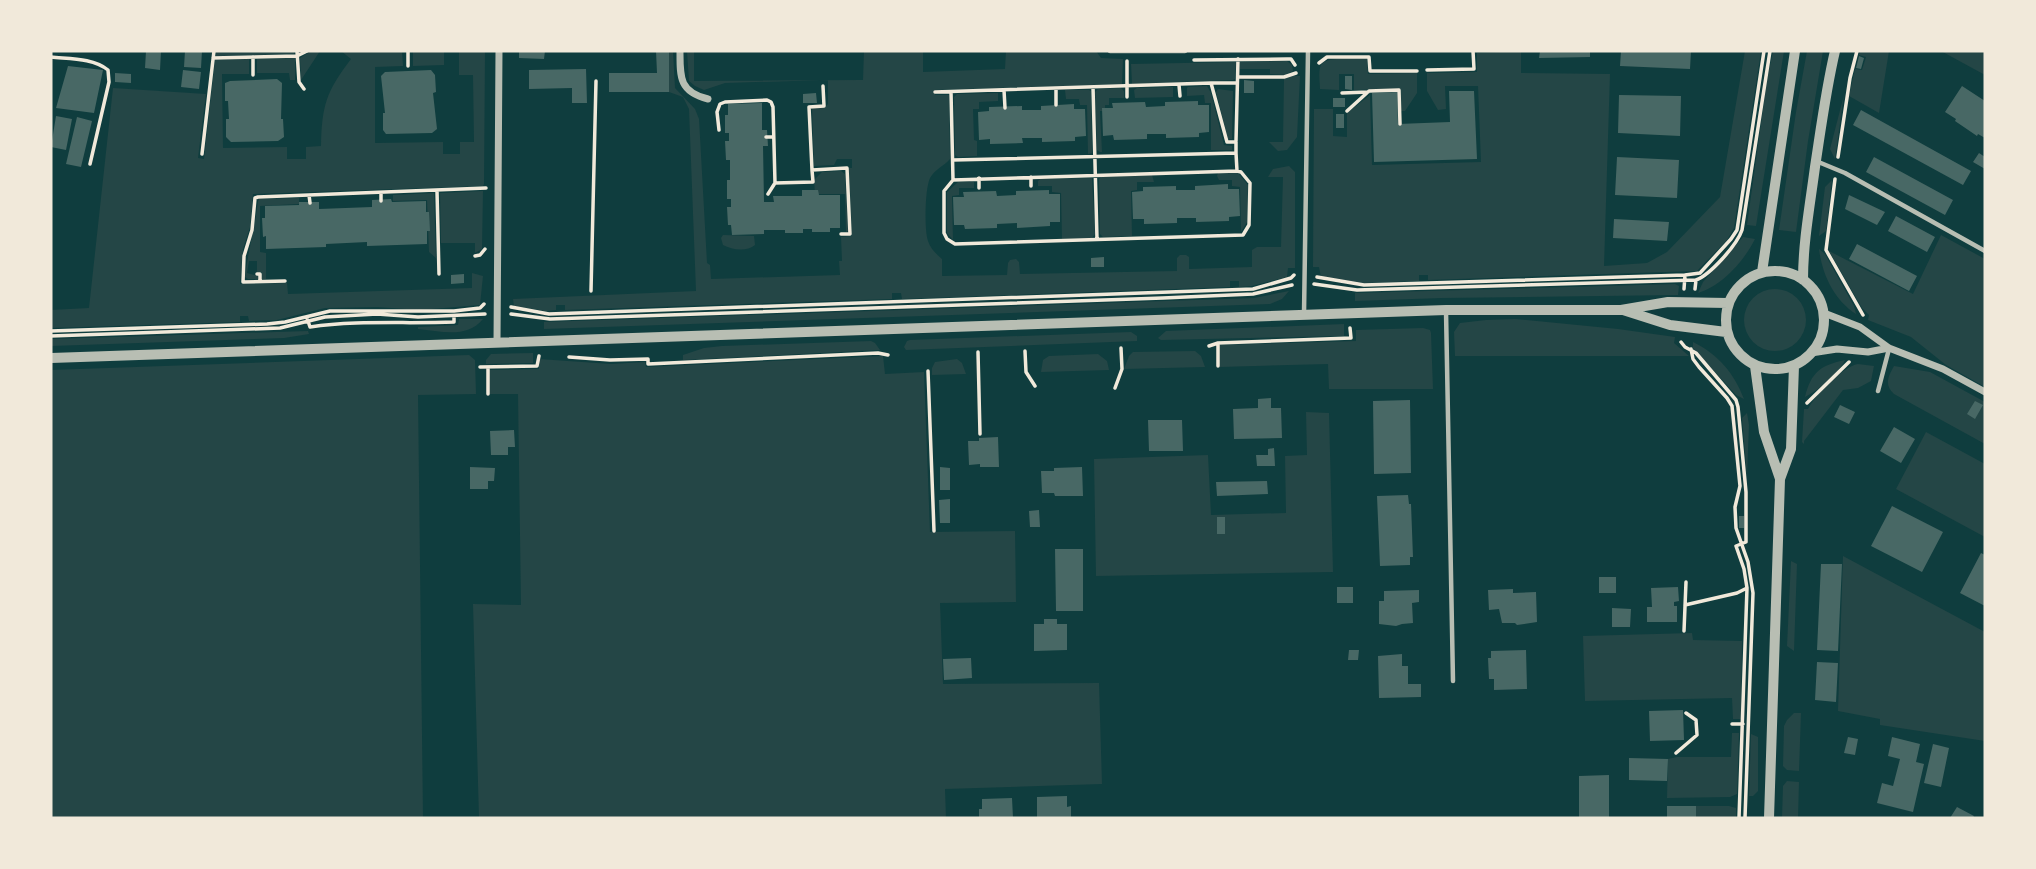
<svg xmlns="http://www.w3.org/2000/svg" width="2036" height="869" font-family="Quicksand,sans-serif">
	<rect width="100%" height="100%" fill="#0f3d3e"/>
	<!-- green -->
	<path fill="#244646" d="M 216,51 L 294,51 L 294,54 L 216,56 Z
		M 311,51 L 320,51 L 301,80 L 300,58 Z
		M 341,51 L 402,51 L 403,66 L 375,67 L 375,143 L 443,142 L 443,154 L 460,154 L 460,142 L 474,142 L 473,75 L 459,75 L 459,51 L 485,51 L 484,184 L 483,186 L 253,194 L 250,227 L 243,249 L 240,284 L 287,283 L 288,294 L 472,288 L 472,273 L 483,276 L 480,305 L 420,310 L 377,307 L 325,308 L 277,320 L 249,321 L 248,316 L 240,316 L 240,322 L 51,328 L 51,310 L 89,308 L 113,88 L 206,94 L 198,158 L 204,159 L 215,60 L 249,59 L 249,74 L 222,74 L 223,148 L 287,147 L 287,159 L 306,159 L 306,147 L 321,146 C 322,105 326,92 351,59 Z
		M 413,51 L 444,51 L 444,65 L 413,66 Z
		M 669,51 L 673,51 L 675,88 L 695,109 L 699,119 L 707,263 L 710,265 L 711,279 L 840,275 L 839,261 L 842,261 L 841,237 L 852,236 L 849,168 L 852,168 L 852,159 L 837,159 L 834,165 L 814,166 L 812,108 L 825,107 L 828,104 L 828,80 L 725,83 L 704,90 L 695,86 L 689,81 L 687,51 L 694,51 L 694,81 L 863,80 L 864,51 L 923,51 L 923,72 L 1005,69 L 1006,51 L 1096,51 L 1101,58 L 1123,59 L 1122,84 L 935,90 L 935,95 L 949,95 L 950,159 C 944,166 935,169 930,178 C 925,188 924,230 928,241 C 930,248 936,254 942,259 L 942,276 L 1007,275 L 1008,263 L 1010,260 L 1016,259 L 1019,262 L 1020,274 L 1177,271 L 1177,258 L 1180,255 L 1186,255 L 1189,257 L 1189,269 L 1252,267 L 1252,250 L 1257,247 L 1281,247 L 1283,177 L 1268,177 L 1273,169 L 1289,166 L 1295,172 L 1295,268 L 1288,268 L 1287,277 L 1252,286 L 1239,287 L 1239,281 L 1230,281 L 1230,287 L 902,299 L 901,293 L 892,293 L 892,299 L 565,310 L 565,305 L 556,305 L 556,310 L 546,311 L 514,306 L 513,299 L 696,291 L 689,109 L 683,97 L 669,92 Z
		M 1521,51 L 1521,73 L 1610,74 L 1604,266 L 1647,263 L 1667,252 L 1720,197 L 1745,51 L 1761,51 L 1734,228 L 1727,240 L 1697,271 L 1428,280 L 1428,275 L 1419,275 L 1419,281 L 1364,283 L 1321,277 L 1319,267 L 1313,267 L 1314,109 L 1333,109 L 1333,136 L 1347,137 L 1347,113 L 1370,95 L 1372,165 L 1481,162 L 1478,86 L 1445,86 L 1446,109 L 1438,110 L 1427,91 L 1427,73 L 1477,72 L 1477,53 Z
		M 1773,51 L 1784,51 L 1756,226 L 1747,225 L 1767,80 Z
		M 1807,51 L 1823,51 L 1808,141 L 1796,232 L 1779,230 L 1796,112 Z
		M 1860,51 L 1889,51 L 1879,113 L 1849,96 L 1855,69 L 1862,70 L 1866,57 L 1859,55 Z
		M 1941,51 L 1985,51 L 1985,75 Z
		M 295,58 L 295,80 L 290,80 L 289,73 L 257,73 L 257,59 Z
		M 1367,59 L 1368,74 L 1417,73 L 1417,93 L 1405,111 L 1401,111 L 1401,89 L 1354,90 L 1354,74 L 1339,74 L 1339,90 L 1320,89 C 1320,83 1318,71 1321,65 C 1325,56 1357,59 1367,59 Z
		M 1287,61 L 1292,65 L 1293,71 L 1284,75 L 1270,74 L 1270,69 L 1240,69 L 1240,62 Z
		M 1236,62 L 1235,79 L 1233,80 L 1132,84 L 1131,64 Z
		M 1293,76 L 1300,76 L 1297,137 L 1287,150 L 1278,151 L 1269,142 L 1283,142 L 1284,79 Z
		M 1207,86 L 1211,93 L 1224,145 L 1232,146 L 1232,150 L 1211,150 L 1211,103 L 1205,103 L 1204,95 L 1187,96 L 1187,88 L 1188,87 Z
		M 1173,87 L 1173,97 L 1135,98 L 1134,90 L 1137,88 Z
		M 1121,88 L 1124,91 L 1124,98 L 1109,98 L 1109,105 L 1105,105 L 1105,111 L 1100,111 L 1102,152 L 1100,152 L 1097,150 L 1095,92 L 1098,89 Z
		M 1218,89 L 1233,91 L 1232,139 L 1228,139 L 1216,92 Z
		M 1065,90 L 1089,90 L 1091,91 L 1092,153 L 1088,154 L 1087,105 L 1080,105 L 1079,99 L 1066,99 Z
		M 998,93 L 998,101 L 979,102 L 979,109 L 973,109 L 974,140 L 977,141 L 977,156 L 958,157 L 955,155 L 954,97 L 957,94 Z
		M 1844,95 L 1835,159 L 1830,149 Z
		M 841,171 L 845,174 L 848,231 L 846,232 L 845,194 L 815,194 L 814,180 L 822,172 Z
		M 1218,173 L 1238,173 L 1248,185 L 1247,222 L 1241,232 L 1240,187 L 1232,186 L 1232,180 L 1219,180 L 1217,176 Z
		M 1152,175 L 1154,182 L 1137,182 L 1137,190 L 1131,191 L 1132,236 L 1103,237 L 1100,234 L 1099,179 L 1101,177 Z
		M 1092,178 L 1095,234 L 1092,238 L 1062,239 L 1061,193 L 1052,192 L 1052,186 L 1038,186 L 1038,181 L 1040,179 Z
		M 1832,180 L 1826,231 L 1819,236 L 1825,187 Z
		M 972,181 L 974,182 L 974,188 L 959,188 L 959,195 L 952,196 L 953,240 L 947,233 L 947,192 L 958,182 Z
		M 483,191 L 482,249 L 475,253 L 475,243 L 441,243 L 440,193 Z
		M 434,193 L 436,258 L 429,252 L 427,200 L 393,201 L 393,195 Z
		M 299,198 L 299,204 L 260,206 L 260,252 L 266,253 L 266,279 L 262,279 L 262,272 L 257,272 L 257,261 L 249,261 L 247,273 L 258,276 L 258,279 L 248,279 L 245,277 C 248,251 255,227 258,201 L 259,199 Z
		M 723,235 L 754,236 L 755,245 C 747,252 732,250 723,245 L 721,238 Z
		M 1941,235 L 1985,259 L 1985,387 L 1946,365 L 1911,337 L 1868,320 L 1869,315 L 1862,308 L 1829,251 L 1913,294 Z
		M 1743,237 L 1755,239 C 1744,261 1722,286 1698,293 L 1703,282 Z
		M 1819,249 L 1825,254 L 1854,306 L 1856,314 C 1834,300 1822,274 1819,249 Z
		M 1675,284 L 1679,286 L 1678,295 L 1442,298 L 1355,301 L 1355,293 Z
		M1744 320a31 31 0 1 1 62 0a31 31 0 1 1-62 0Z
		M 1289,291 L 1282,299 L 1270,304 L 544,329 L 544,322 L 1254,298 Z
		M 459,319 L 483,319 C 467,339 441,331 418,329 L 418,327 L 458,325 Z
		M 1515,319 L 1618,329 L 1675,337 L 1674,343 L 1689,356 L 1455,356 L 1454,332 L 1460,323 L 1486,320 Z
		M 1344,324 L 1344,336 L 1161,340 L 1158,338 L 1166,331 Z
		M 1423,328 L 1430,330 L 1431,333 L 1433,389 L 1329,389 L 1328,364 L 1220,367 L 1220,345 L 1356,341 L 1356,330 Z
		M 308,331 L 309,334 L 284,338 L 51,346 L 51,339 Z
		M 1131,332 L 1137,336 L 1137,341 L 906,350 L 904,347 L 907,341 L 910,340 Z
		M 871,341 L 875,343 L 880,350 L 683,360 L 683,355 L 704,348 L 722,346 Z
		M 1693,342 C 1719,355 1734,373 1744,399 L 1736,395 L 1693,348 Z
		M 1195,351 L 1201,356 L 1205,367 L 1124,369 L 1129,356 L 1133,352 Z
		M 533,353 L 533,363 L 486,364 L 486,360 L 491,354 Z
		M 1098,354 L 1107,361 L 1109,370 L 1041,372 L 1043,360 L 1049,356 Z
		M 469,355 L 475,360 L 476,394 L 418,395 L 423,818 L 51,818 L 51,370 Z
		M 883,356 L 885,374 L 924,372 L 930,532 L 1015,531 L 1016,602 L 940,603 L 943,684 L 1099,683 L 1102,784 L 945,789 L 946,818 L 479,818 L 473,604 L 521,605 L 518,394 L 490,394 L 489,370 L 539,369 L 539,359 L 611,364 L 645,362 L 646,367 Z
		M 957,359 L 962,363 L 966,374 L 932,375 L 932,368 L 935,362 Z
		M 1845,360 C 1838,374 1819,390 1805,397 C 1811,372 1821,365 1845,360 Z
		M 1858,364 L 1874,366 L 1871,381 L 1858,388 L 1843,390 L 1804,441 L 1804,444 L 1802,442 L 1804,409 L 1808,409 C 1815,395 1842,367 1858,364 Z
		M 1894,366 L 1930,372 L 1985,402 L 1985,444 L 1894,394 C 1884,385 1888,377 1894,366 Z
		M 1306,412 L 1329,413 L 1333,572 L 1096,576 L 1094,459 L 1208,455 L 1211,515 L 1286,513 L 1285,456 L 1307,455 Z
		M 1747,413 L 1749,425 L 1747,476 L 1742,418 Z
		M 1926,432 L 1985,464 L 1985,537 L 1896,489 Z
		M 1843,556 L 1985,632 L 1985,741 L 1880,725 L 1880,719 L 1838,711 Z
		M 1791,561 L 1797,564 L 1794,651 L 1787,646 Z
		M 1692,633 L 1693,640 L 1742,641 L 1741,719 L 1733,719 L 1732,698 L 1585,701 L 1583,636 Z
		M 1794,713 L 1801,713 L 1799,771 L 1787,770 L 1783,766 L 1784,726 L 1787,720 Z
		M 1732,733 L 1739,733 L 1737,794 L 1730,797 L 1667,798 L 1668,759 L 1677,757 L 1731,757 Z
		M 1751,734 L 1758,737 L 1758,791 L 1753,796 L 1749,796 Z
		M 1787,781 L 1799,782 L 1798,818 L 1782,818 L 1783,786 Z
		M 1696,806 L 1729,806 L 1736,808 L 1736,818 L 1696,818 Z"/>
	<!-- building -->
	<path fill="#486865" d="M 146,51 L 161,51 L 160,70 L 145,68 Z
		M 185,51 L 202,51 L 201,68 L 184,67 Z
		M 519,51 L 545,51 L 544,59 L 519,58 Z
		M 656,51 L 669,51 L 669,92 L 609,92 L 609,73 L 657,73 Z
		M 1540,51 L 1590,51 L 1590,57 L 1539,58 Z
		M 1621,51 L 1691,51 L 1690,69 L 1620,66 Z
		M 1859,56 L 1864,58 L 1861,69 L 1856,68 Z
		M 68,66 L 103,70 L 94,113 L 56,108 Z
		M 586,69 L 587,103 L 572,103 L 572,88 L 529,89 L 529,70 Z
		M 183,70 L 201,72 L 199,89 L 181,87 Z
		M 431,70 L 435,75 L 436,92 L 433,93 L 437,129 L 432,133 L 386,134 L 383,130 L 383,113 L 385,113 L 381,76 L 385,72 Z
		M 115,73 L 131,74 L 131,83 L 115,82 Z
		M 1345,76 L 1352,76 L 1352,90 L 1345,89 Z
		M 277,79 L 282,83 L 281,119 L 283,119 L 284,137 L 278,141 L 231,142 L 226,137 L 226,119 L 229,119 L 228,101 L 225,101 L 225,83 L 230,81 Z
		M 1244,80 L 1254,81 L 1254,93 L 1244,93 Z
		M 1962,86 L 1985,101 L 1985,138 L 1978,134 L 1977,136 L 1955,121 L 1956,119 L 1945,112 Z
		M 1449,91 L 1474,91 L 1477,159 L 1374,162 L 1372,93 L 1397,92 L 1398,124 L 1450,122 Z
		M 816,93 L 817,103 L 803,103 L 803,94 Z
		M 1619,95 L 1681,96 L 1680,136 L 1618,133 Z
		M 1333,98 L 1345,98 L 1345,107 L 1333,107 Z
		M 1198,101 L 1198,105 L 1209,105 L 1209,132 L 1199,133 L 1199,137 L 1166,138 L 1166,134 L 1147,134 L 1147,139 L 1114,140 L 1113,135 L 1103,136 L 1102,108 L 1113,108 L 1112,103 L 1145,102 L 1146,107 L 1165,106 L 1165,102 Z
		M 762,103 L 762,130 L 767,130 L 768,146 L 763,146 L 764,202 L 774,202 L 773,196 L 802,196 L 802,190 L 818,190 L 819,195 L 840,195 L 840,228 L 830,228 L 830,232 L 812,232 L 812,229 L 803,229 L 803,233 L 785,233 L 785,230 L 764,230 L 764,234 L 732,235 L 731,225 L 728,225 L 727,207 L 731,207 L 731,199 L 727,199 L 727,180 L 730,180 L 730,160 L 726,160 L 725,141 L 729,141 L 729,133 L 725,133 L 725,115 L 728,115 L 728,104 Z
		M 1074,104 L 1074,109 L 1085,109 L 1086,136 L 1075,137 L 1075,141 L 1042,142 L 1042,138 L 1022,138 L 1023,143 L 990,144 L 990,139 L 979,140 L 978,112 L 989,111 L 989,107 L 1022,106 L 1022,110 L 1041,110 L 1041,106 Z
		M 1861,110 L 1971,171 L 1963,185 L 1853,125 Z
		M 1336,114 L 1344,114 L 1344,128 L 1336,128 Z
		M 56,116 L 72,119 L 66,150 L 51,147 Z
		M 77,117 L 92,121 L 81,167 L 66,164 Z
		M 1979,153 L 1985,157 L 1985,169 L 1973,162 Z
		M 1617,157 L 1679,160 L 1677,198 L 1615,195 Z
		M 1874,157 L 1953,200 L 1945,215 L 1866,172 Z
		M 1228,184 L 1228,189 L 1239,189 L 1240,216 L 1229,217 L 1229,221 L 1196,222 L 1196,218 L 1177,218 L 1177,223 L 1144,224 L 1144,219 L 1133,219 L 1132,192 L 1143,191 L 1143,187 L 1176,186 L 1176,190 L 1195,190 L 1195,186 Z
		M 1049,190 L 1049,194 L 1060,194 L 1060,222 L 1050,222 L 1050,226 L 1017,228 L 1017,223 L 997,224 L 997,228 L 965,229 L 964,225 L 954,225 L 953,197 L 964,197 L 963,192 L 996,191 L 997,196 L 1016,195 L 1016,191 Z
		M 1849,195 L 1885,212 L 1877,225 L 1845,209 Z
		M 391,199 L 392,202 L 426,201 L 426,212 L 429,212 L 430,231 L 427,231 L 427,244 L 367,246 L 367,242 L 326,244 L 326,247 L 266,249 L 266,236 L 263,237 L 262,218 L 265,218 L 265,206 L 299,205 L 299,202 L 319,202 L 319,209 L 372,207 L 372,200 Z
		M 1896,216 L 1935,237 L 1927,252 L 1888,231 Z
		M 1614,219 L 1669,222 L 1667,241 L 1613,238 Z
		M 1857,244 L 1917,276 L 1909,291 L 1849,259 Z
		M 1104,257 L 1104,267 L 1091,267 L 1091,258 Z
		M 464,274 L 464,283 L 451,284 L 451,275 Z
		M 1271,398 L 1271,408 L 1281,408 L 1282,438 L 1234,439 L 1233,409 L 1258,408 L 1258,399 Z
		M 1410,400 L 1411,473 L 1374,474 L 1373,401 Z
		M 1975,401 L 1983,405 L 1975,419 L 1967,414 Z
		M 1840,405 L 1855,412 L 1849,424 L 1834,417 Z
		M 1148,420 L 1182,420 L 1183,451 L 1149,451 Z
		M 1894,427 L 1915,439 L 1901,463 L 1880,451 Z
		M 514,430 L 515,447 L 508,447 L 508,455 L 491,455 L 490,431 Z
		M 998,437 L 999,467 L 980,467 L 980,464 L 969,465 L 968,441 L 979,441 L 979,438 Z
		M 1274,448 L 1275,466 L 1257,466 L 1256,455 L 1268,455 L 1268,449 Z
		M 470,467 L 495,468 L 494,481 L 488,481 L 488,489 L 470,489 Z
		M 940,467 L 950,468 L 950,490 L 940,490 Z
		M 1082,467 L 1083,496 L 1055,496 L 1054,493 L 1042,493 L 1041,471 L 1054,471 L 1054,468 Z
		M 1267,481 L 1268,494 L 1217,496 L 1216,482 Z
		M 1408,495 L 1409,504 L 1411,504 L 1413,557 L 1410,557 L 1410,565 L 1380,566 L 1377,496 Z
		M 950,499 L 950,523 L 940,523 L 939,500 Z
		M 1892,506 L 1943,532 L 1922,572 L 1871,546 Z
		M 1039,510 L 1040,527 L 1030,527 L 1029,511 Z
		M 1739,516 L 1744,516 L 1744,528 L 1739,528 Z
		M 1217,517 L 1225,517 L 1225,534 L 1217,534 Z
		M 1055,549 L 1083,549 L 1083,611 L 1056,611 Z
		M 1981,553 L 1985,555 L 1985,606 L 1960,593 Z
		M 1821,564 L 1842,564 L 1838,651 L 1817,650 Z
		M 1599,577 L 1616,577 L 1616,593 L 1599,593 Z
		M 1337,587 L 1353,587 L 1353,603 L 1337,603 Z
		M 1678,587 L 1679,601 L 1674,602 L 1674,606 L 1677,606 L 1677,622 L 1647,622 L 1647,607 L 1652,607 L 1651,588 Z
		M 1513,589 L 1513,593 L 1536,592 L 1537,622 L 1517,625 L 1515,623 L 1502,623 L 1499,609 L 1489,610 L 1488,590 Z
		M 1419,590 L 1419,602 L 1412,603 L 1413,623 L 1402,624 L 1396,626 L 1379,624 L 1379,601 L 1384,601 L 1384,591 Z
		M 1612,608 L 1631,609 L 1630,627 L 1612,627 Z
		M 1044,619 L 1057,619 L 1057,624 L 1067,624 L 1067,650 L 1034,651 L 1034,624 L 1044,624 Z
		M 1349,650 L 1359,650 L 1358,660 L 1348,660 Z
		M 1526,650 L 1527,689 L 1494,690 L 1494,679 L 1489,679 L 1488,658 L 1491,658 L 1491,651 Z
		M 1402,654 L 1402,666 L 1408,666 L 1408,684 L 1421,684 L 1421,697 L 1379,698 L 1378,656 Z
		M 971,658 L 972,678 L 944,680 L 943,659 Z
		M 1817,662 L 1838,663 L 1836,702 L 1815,700 Z
		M 1683,710 L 1684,740 L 1650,741 L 1649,711 Z
		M 1848,737 L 1858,739 L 1855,755 L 1844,753 Z
		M 1892,737 L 1920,744 L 1916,762 L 1924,764 L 1913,812 L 1877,803 L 1882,783 L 1893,786 L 1900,759 L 1888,756 Z
		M 1933,744 L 1949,748 L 1941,787 L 1924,783 Z
		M 1629,758 L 1668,759 L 1667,781 L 1629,780 Z
		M 1609,775 L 1609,818 L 1579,818 L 1579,776 Z
		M 1067,796 L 1067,807 L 1071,806 L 1071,818 L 1037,818 L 1037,797 Z
		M 1012,798 L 1013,818 L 979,818 L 979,809 L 982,809 L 982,799 Z
		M 1667,806 L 1696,806 L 1696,818 L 1667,818 Z
		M 1957,807 L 1974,816 L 1973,818 L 1950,818 Z"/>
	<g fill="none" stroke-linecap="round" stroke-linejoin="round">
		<!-- path -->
		<path stroke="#f1e9da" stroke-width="3.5" d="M 297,51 L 299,82 L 304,89
			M 408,51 L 408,66
			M 51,57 C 70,59 93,58 108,70 L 109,82 L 90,164
			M 253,57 L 253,75
			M 213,58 L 297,56 L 307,51
			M 1194,60 L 1287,59 L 1291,59 L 1295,65
			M 1127,61 L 1127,97
			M 1319,63 L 1327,57 L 1369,57 L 1370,71 L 1417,71
			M 1427,70 L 1474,69 L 1473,51
			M 1238,77 L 1284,77 L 1296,73
			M 1211,83 L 1237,83
			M 1179,85 L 1180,96
			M 1093,87 L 1097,239
			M 1056,89 L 1056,105
			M 1004,90 L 1005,108
			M 935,92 L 1211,83 L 1227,142 L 1236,142 L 1236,153 L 953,160
			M 951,92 L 953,180
			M 1342,93 L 1368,92
			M 1347,111 L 1369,91 L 1399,90 L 1400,124
			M 719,130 L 717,112 L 720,104 L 725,102 L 767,100 L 771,102 L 773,107 L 775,183 L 813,182 L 812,170 L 847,168 L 850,234 L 841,234
			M 766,137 L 773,137
			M 1236,141 L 1238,59
			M 1236,153 L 1237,171
			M 202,154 L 214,51
			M 1838,157 L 1850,78 L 1857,51
			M 812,170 L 809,107 L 824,106 L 823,86
			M 1237,171 L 1241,172 L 1250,183 L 1249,225 L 1243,235 L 955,244 L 947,239 L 944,233 L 944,191 L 953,180 Z
			M 1031,177 L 1031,186
			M 979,178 L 979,188
			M 1835,179 L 1826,250 L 1863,315
			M 437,191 L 439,274
			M 381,193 L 381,201
			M 768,194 L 775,183
			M 309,195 L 310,203
			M 475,256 L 480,255 L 485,249
			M 257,274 L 260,274 L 260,281
			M 1317,277 L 1364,285 L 1685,275
			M 285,281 L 243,282 L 244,256 L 252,230 L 255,198 L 258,197 L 486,188
			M 1314,284 L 1357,290 L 1696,280
			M 1684,289 L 1685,275 L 1700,273 L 1731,239 L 1737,230 L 1764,51
			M 1695,289 L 1696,280 C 1710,275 1737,245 1742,230 L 1770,51
			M 591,291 L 596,81
			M 511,307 L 549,314 L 1253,289 L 1291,278 L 1294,275
			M 511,314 L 550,319 L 1163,298 L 1253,294 L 1292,285
			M 307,318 L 310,327 C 357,320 406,324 454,322 L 454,316
			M 51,331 L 267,324 L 285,322 L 330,311 L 454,311 L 480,308 L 484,304
			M 51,336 L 280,328 L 325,317 L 377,314 L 418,317 L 485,314
			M 1681,342 L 1685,347 L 1696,353 L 1736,400 L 1738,407 L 1746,492 L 1746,542 L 1736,546 L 1744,569 L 1747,588 L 1739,818
			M 1218,343 L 1218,366
			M 1209,346 L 1218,343 L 1351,338 L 1350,328
			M 1691,349 L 1693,359 L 1699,367 L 1727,398 L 1732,406 L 1740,486 L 1735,507 L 1736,528 L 1748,562 L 1753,593 L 1745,818
			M 1025,351 L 1026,372 L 1035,386
			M 978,352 L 980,434
			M 569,357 L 610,360 L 648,359 L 648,364 L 878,353 L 888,355
			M 480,367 L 537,366 L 539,356
			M 488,367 L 488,394
			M 928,371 L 934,531
			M 1115,388 L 1122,369 L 1121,348
			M 1807,403 L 1849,362
			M 1685,605 L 1737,593 L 1747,588
			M 1684,631 L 1686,582
			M 1732,724 L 1743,724
			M 1676,753 L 1697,735 L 1696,720 L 1686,713"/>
		<!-- service -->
		<path stroke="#b8beb3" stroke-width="4.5" d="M 1110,51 L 1185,51
			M 1816,161 L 1845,173 L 1985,251
			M 1446,311 L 1453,681
			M 1304,314 L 1308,51
			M 1878,391 L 1889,349"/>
		<!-- minor -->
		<path stroke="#b8beb3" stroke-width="7" d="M 680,51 C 680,77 679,92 708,99
			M 1824,313 L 1860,327 L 1889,348 L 1943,369 L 1985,392
			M 497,343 L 499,51
			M 1811,353 L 1837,349 L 1868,352 L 1889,348"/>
		<!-- tertiary -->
		<path stroke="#b8beb3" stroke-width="10" d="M1726 320a49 49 0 1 1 98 0a49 49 0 1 1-98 0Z
			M 1762,272 L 1795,51
			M 1803,280 C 1803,242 1810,205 1815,167 C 1821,128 1826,89 1835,51
			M 1623,310 L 1670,325 L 1726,332
			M 51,358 L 1446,310 L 1621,310 L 1668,302 L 1728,303
			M 1755,366 L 1764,432 L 1780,479
			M 1769,818 L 1780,479 L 1791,449 L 1794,366"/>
	</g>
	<!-- border -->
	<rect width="2036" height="869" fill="none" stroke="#f1e9da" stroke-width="105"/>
</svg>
